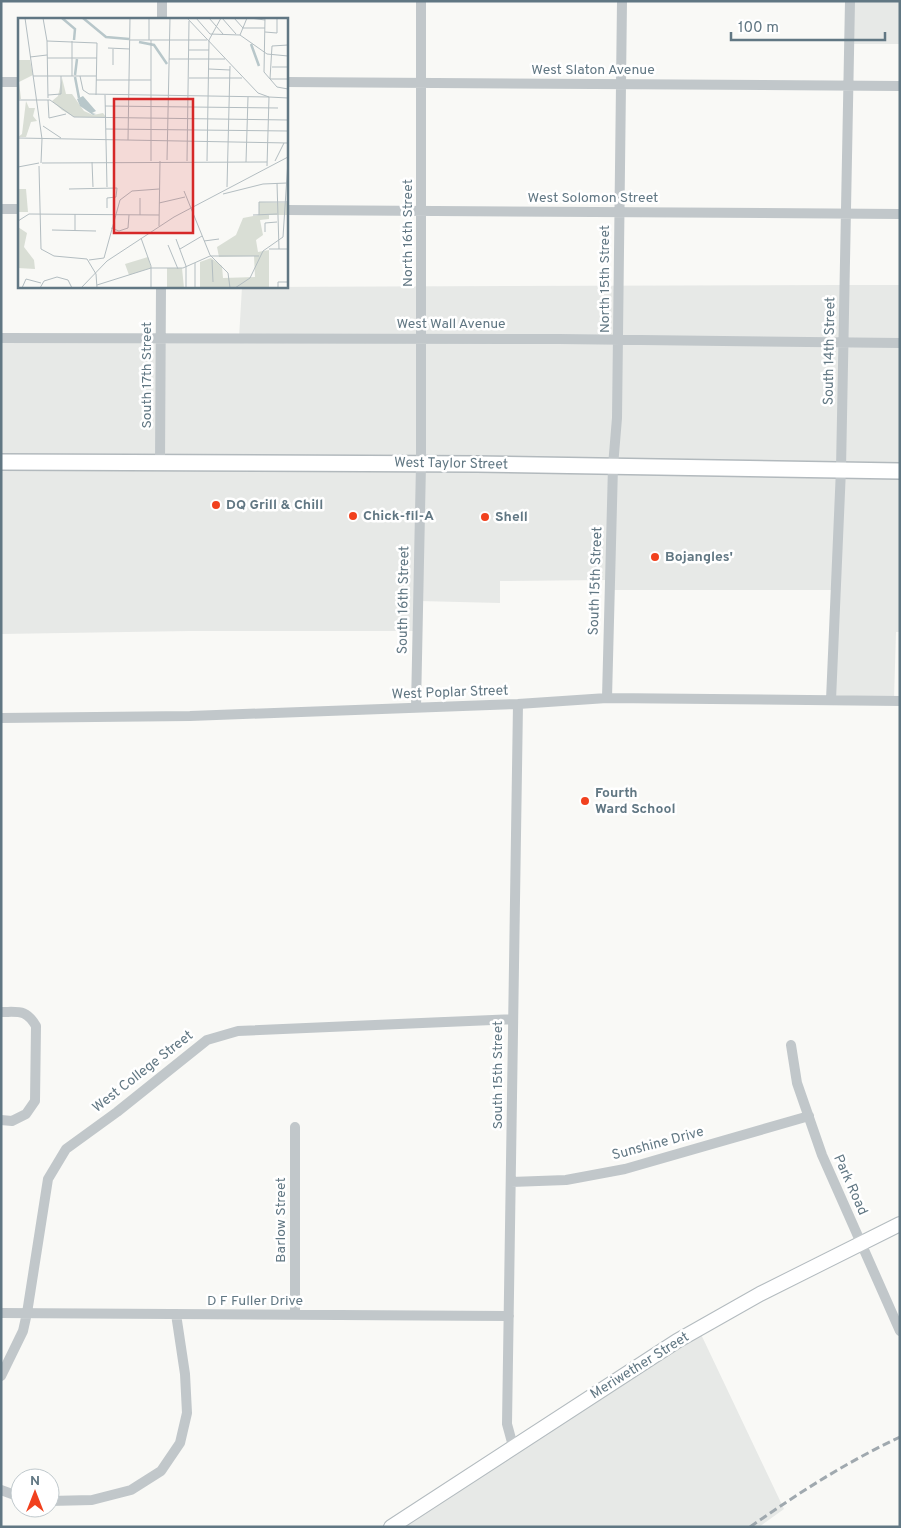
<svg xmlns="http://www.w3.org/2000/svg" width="901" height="1528" font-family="Overpass,sans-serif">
	<rect width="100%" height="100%" fill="#f9f9f6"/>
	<!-- built -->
	<path fill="#e7e9e7" d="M 848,1 L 900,1 L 900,44 L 848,44 Z
		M 841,285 L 900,285 L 900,632 L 896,632 L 894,699 L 832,696 L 835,590 L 606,590 L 606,580 L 500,581 L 500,603 L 419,601 L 418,631 L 190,631 L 1,634 L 1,336 L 239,338 L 242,287 Z
		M 698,1328 L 784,1509 L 759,1527 L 398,1527 Z"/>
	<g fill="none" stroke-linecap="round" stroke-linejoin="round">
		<defs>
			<path id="secondary" d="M 391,1527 L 677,1341 L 760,1294 L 900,1224"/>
			<path id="primary" d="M 1,462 L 477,464 L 900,471"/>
		</defs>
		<!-- secondary casing -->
		<use href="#secondary" stroke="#b3bbbf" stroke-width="16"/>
		<!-- primary casing -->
		<use href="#primary" stroke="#b2b9bd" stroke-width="18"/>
		<!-- street -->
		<path stroke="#c1c7ca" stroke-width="10" d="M 162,19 L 162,1
			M 1,82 L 19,82
			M 286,82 L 900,86
			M 1,209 L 19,209
			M 286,210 L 900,214
			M 1,338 L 559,339 L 900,343
			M 160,463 L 161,286
			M 607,698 L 613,466 L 617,418 L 622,1
			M 831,700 L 841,469 L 850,1
			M 416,707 L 421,464 L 421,1
			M 1,718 L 190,716 L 518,704 L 607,698 L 900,701
			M 1,1012 C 19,1012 26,1009 36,1026 L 35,1101 L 26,1114 L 12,1121 L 1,1120
			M 791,1045 L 797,1083 L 822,1155 L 900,1331
			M 511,1182 L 566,1180 L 625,1169 L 809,1116
			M 1,1313 L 509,1316
			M 295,1314 L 295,1127
			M 1,1376 L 23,1331 L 27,1313 L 48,1179 L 66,1149 L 117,1112 L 207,1040 L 238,1031 L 513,1019
			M 513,1446 L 507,1424 L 518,704
			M 1,1490 L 20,1497
			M 50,1501 L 92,1500 L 131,1490 L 161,1471 L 180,1443 L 187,1413 L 185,1374 L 176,1314"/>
		<!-- secondary -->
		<use href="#secondary" stroke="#fff" stroke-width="14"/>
		<!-- primary -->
		<use href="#primary" stroke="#fff" stroke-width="15"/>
		<!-- rail -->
		<path stroke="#a0a9af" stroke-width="3" stroke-dasharray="8 4" stroke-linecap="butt" d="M 750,1527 C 800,1492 845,1463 900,1437"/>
	</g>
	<!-- markers -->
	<g fill="#f1411e" stroke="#fff" stroke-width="2">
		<circle cx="216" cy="505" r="5"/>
		<circle cx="353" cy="516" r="5"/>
		<circle cx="485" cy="517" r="5"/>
		<circle cx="655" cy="557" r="5"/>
		<circle cx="585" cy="801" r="5"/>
	</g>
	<g text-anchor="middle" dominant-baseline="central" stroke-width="5" stroke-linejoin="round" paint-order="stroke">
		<!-- street labels -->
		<g font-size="14" fill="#617783" stroke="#fff">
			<text x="593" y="70">West Slaton Avenue</text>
			<text x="593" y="198">West Solomon Street</text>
			<text transform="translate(408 233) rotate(-90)">North 16th Street</text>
			<text transform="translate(605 279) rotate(-90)">North 15th Street</text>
			<text x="451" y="324">West Wall Avenue</text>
			<text transform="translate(830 351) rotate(-89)">South 14th Street</text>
			<text transform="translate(147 375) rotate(-90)">South 17th Street</text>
			<text transform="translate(451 464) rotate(1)">West Taylor Street</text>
			<text transform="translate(596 581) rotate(-88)">South 15th Street</text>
			<text transform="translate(404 600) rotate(-89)">South 16th Street</text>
			<text transform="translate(450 693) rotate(-2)">West Poplar Street</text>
			<text transform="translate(143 1072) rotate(-38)">West College Street</text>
			<text transform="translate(498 1075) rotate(-90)">South 15th Street</text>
			<text transform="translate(658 1144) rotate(-15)">Sunshine Drive</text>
			<text transform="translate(850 1185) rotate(66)">Park Road</text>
			<text transform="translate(281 1220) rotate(-90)">Barlow Street</text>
			<text x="255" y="1301">D F Fuller Drive</text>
			<text transform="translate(640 1366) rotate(-32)">Meriwether Street</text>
		</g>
		<!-- poi labels -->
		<g font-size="14" font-weight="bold" fill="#617783" stroke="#fff" text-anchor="start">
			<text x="226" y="505">DQ Grill &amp; Chill</text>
			<text x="363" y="516">Chick-fil-A</text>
			<text x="495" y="517">Shell</text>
			<text x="665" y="557">Bojangles'</text>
			<text x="595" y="793">Fourth<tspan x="595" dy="16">Ward School</tspan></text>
		</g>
	</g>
	<!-- overview -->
	<g transform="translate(18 18)">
		<rect width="270" height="270" fill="#f9f9f6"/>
		<path d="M 0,42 L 12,42 L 15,57 L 1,64 L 3,81 L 0,81 ZM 44,60 L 48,76 L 54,76 L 66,93 L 75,97 L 85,95 L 88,99 L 56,99 L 44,92 L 34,83 L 40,78 ZM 8,83 L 11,90 L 17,90 L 15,98 L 19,103 L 13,104 L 8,119 L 0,119 L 4,116 ZM 0,171 L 8,171 L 10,194 L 0,194 ZM 241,184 L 269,185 L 269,197 L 251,197 L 251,201 L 242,202 L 245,217 L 238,222 L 240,234 L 251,232 L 251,270 L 182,270 L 182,244 L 193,240 L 204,248 L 205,260 L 237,259 L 236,238 L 201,239 L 199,229 L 218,217 L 225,200 L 241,197 ZM 0,209 L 9,215 L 6,229 L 16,242 L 17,251 L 0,250 ZM 130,239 L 133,250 L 111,257 L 107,246 ZM 149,250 L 164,250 L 166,270 L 149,270 Z" fill="#d9ded5"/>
		<path d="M 65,78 L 78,93 L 74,95 L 78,96 L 75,97 L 62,88 L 59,81 Z" fill="#b8c7ca"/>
		<path fill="none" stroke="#b8c7ca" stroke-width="2.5" d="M 44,0 L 57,11 L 56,22M 65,0 L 88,19 L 111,21M 121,24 L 136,27 L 149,46M 233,26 L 241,48M 57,57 L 59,41M 57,59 L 61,80"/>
		<path fill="none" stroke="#b3bdc1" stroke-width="1" d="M 7,0 L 24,121M 25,0 L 29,23 L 30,80M 169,0 L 240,75 L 251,79 L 270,80M 178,0 L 192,16 L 222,17 L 249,36 L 270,38M 191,0 L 205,16M 204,0 L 218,16M 216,0 L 225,10 L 247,10M 232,0 L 247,2M 247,0 L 246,54 L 259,69 L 270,71M 247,14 L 259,15 L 259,0M 222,17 L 229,0M 112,22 L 189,22M 131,22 L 131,0M 29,23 L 79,25 L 78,77M 54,23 L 54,58M 90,30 L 112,31M 171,32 L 191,32M 12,39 L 29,37M 29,40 L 79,40M 151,41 L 207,41M 95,47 L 95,31M 254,49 L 270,49M 191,51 L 212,52M 15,58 L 78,58M 62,58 L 65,72 L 71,76 L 251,79 L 249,148M 171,60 L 224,60M 252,61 L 254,28 L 270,27M 252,61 L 270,61M 78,62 L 133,62M 30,77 L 43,76 L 43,58M 87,77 L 89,169M 0,82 L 32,82 L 56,99 L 270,102M 30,82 L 31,100 L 48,96M 87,88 L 260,90M 25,108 L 43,120M 88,111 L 270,113M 0,120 L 270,125M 110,122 L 112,0M 149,142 L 152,0M 133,143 L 133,22M 169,143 L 171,3M 189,143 L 191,22 L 203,0M 257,143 L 266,125M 74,144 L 75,169M 228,144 L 230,79M 23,145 L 24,121M 24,145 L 249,144M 21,148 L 23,231 L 36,238 L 69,241 L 78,256 L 79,270M 0,149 L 21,145M 259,165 L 261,231M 209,169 L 212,48M 51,171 L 99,170 L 98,179 L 89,180 L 89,190M 166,173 L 192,237 L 210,255 L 212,270M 205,176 L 245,166 L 269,165M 141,185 L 167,179M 57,196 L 57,213M 122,197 L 122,180M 235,197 L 259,196M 241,197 L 241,184 L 269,184M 0,203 L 11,196 L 141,197M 141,208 L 142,143M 93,210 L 101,213 L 110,210 L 111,197M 34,212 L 78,213M 247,214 L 247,205 L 259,204M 123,220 L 133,248 L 133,270M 158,221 L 168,248 L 168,270M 186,223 L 201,221M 150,227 L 160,251M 162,231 L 184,218M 251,231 L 270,231M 71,242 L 86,240 L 102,182 L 114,173 L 141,171M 194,242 L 195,264M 79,267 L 133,250 L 165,250 L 192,238 L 241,238M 4,270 L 8,261 L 23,265M 22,270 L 26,263 L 39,259 L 50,262 L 54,270M 63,270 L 89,243 L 156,199 L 270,139M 177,270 L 177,245M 217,270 L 232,260 L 245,233 L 265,219 L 270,143M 260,270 L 260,264 L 270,264"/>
		<path fill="#d62828" fill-opacity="0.15" stroke="#d62828" stroke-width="2.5" d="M 96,81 L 175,81 L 175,215 L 96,215 Z"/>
		<rect width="270" height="270" fill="none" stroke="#617783" stroke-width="2.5"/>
	</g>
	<!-- border -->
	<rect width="901" height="1528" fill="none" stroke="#617783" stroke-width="5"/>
	<!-- north arrow -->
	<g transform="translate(35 1493)"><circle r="24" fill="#ffffff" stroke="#c0c9cd"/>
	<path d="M0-4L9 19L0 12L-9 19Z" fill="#f1411e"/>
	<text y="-8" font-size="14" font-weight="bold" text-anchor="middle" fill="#617783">N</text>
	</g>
	<!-- scale -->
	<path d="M731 32v8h154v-8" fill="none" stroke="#617783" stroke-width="2.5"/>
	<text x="738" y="32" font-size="15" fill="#617783" stroke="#ffffff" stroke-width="4" paint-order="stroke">100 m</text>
</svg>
